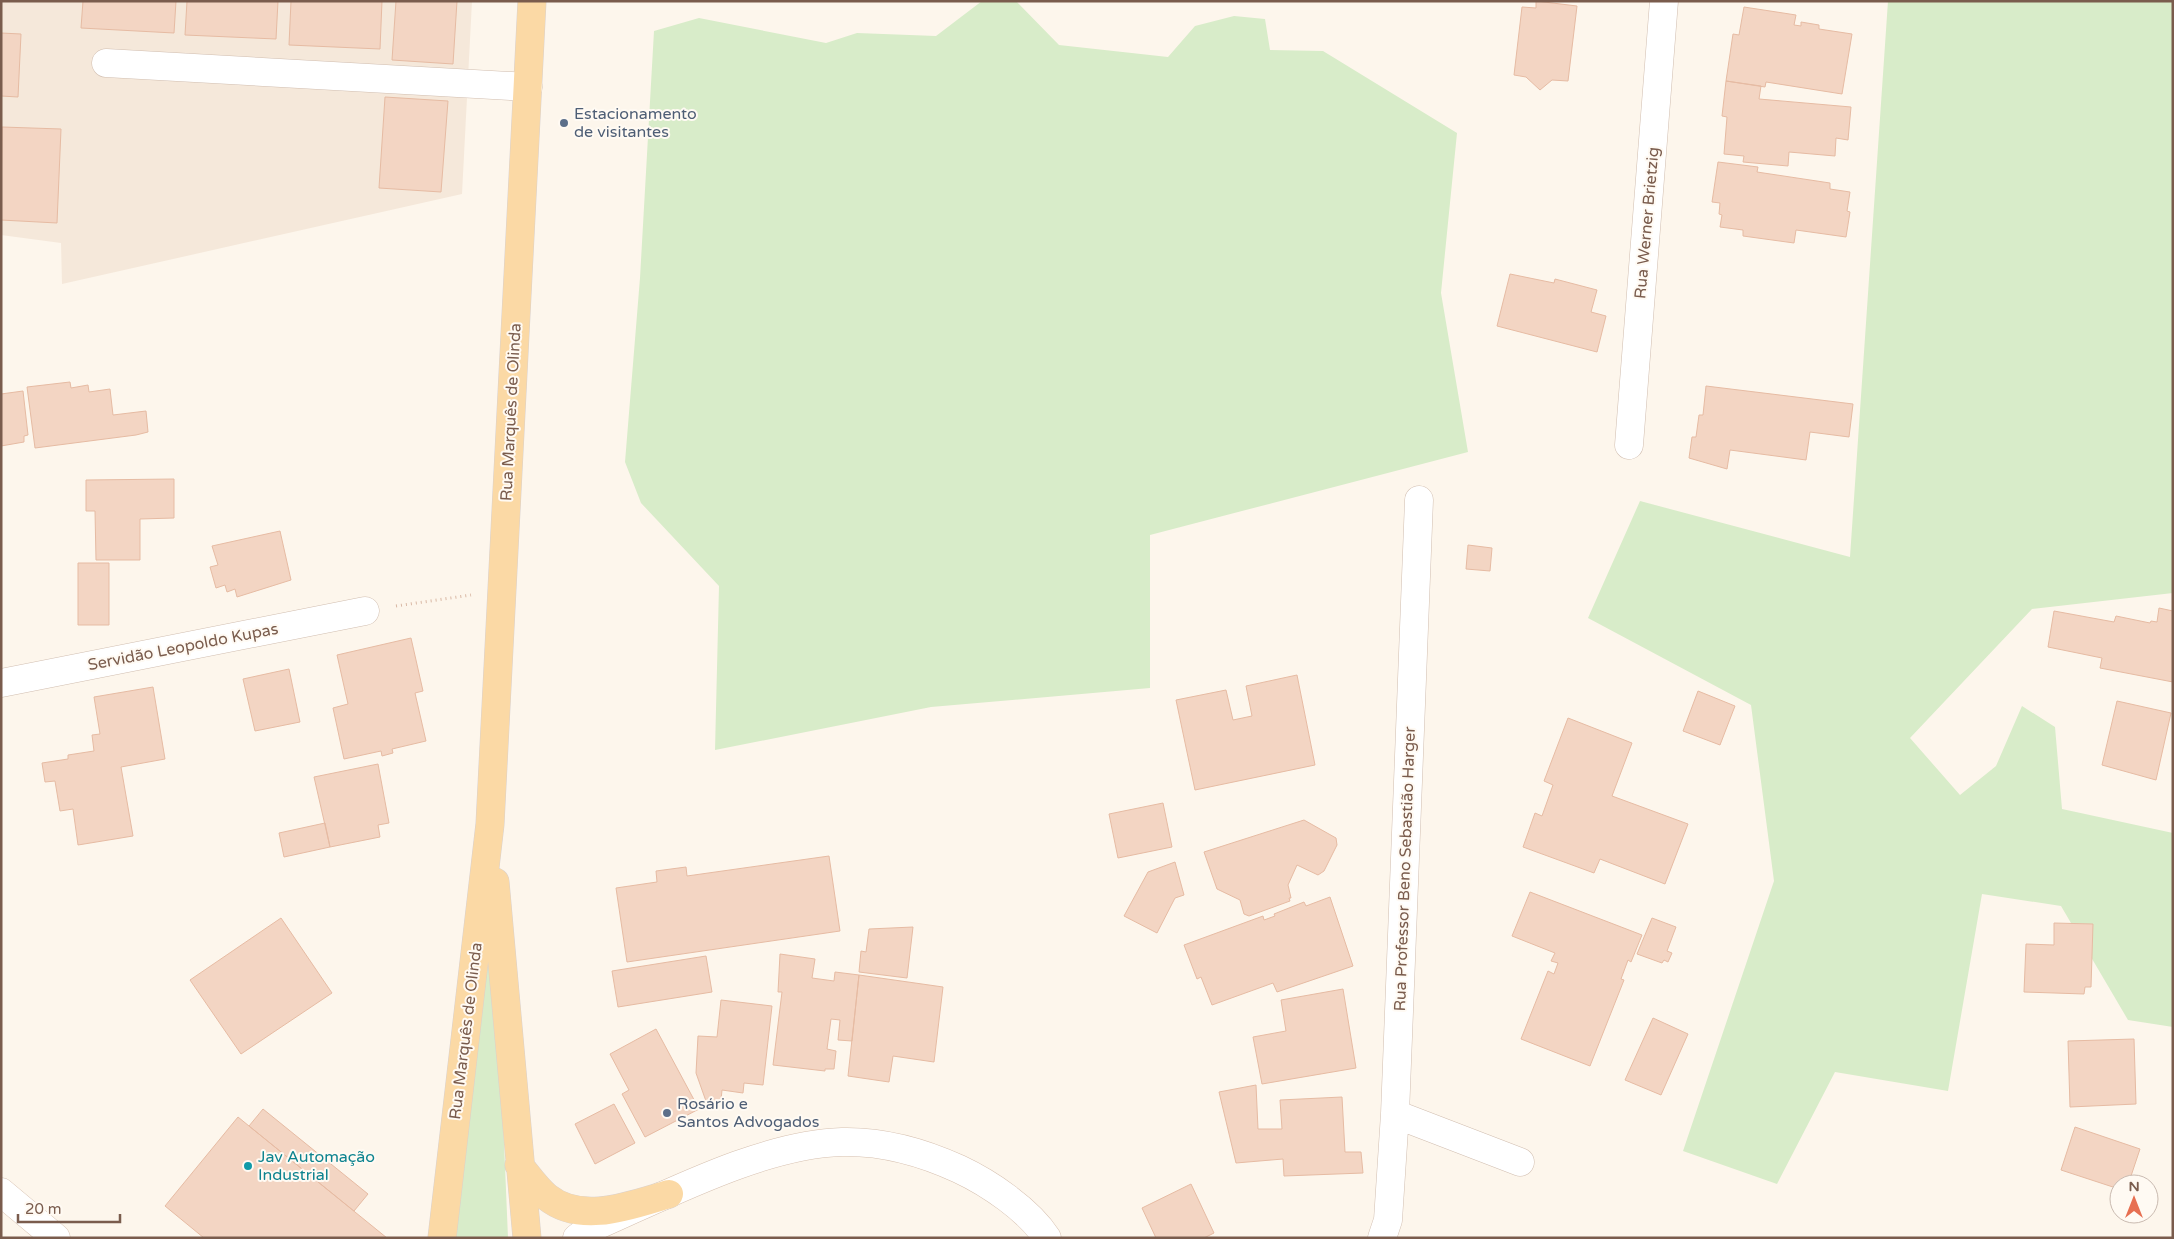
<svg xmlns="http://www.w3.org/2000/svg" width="2174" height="1239" font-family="'Varela Round',sans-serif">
	<rect width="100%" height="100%" fill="#fdf6ec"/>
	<!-- residential -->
	<path fill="#f5e8da" d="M 1,1 L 472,1 L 462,194 L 62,284 L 61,243 L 1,235 Z"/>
	<!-- green -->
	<path fill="#d8ecc9" d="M 982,1 L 1016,1 L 1059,45 L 1168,57 L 1195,26 L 1234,16 L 1265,19 L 1270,50 L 1323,51 L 1457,133 L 1441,293 L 1468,452 L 1150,535 L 1150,688 L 931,707 L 715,750 L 719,586 L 641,503 L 625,462 L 640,278 L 654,31 L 699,18 L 826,43 L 857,33 L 936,36 Z
		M 1888,1 L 2173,1 L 2173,593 L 2032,609 L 1910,738 L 1960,795 L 1996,766 L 2022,706 L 2055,727 L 2062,809 L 2173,833 L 2173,1027 L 2128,1020 L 2061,906 L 1982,894 L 1948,1091 L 1835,1072 L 1777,1184 L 1683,1151 L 1774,881 L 1751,705 L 1588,618 L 1640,501 L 1850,557 Z
		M 484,926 L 495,926 L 508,1238 L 454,1238 Z"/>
	<!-- building -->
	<path fill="#f3d5c3" stroke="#e6bba3" d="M 83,1 L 176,1 L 174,33 L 81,28 Z
		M 187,1 L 278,1 L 276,39 L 185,35 Z
		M 291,1 L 382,1 L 380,49 L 289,45 Z
		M 396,1 L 457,1 L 453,64 L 392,60 Z
		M 1536,1 L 1577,6 L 1568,81 L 1552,80 L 1540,90 L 1526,77 L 1514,75 L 1522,7 L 1536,8 Z
		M 1744,7 L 1796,15 L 1794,25 L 1801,26 L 1801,22 L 1819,25 L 1819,29 L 1852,34 L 1842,94 L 1766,82 L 1765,87 L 1726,81 L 1733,34 L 1739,35 Z
		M 1,33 L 21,34 L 18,97 L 1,96 Z
		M 1726,81 L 1761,86 L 1759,99 L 1851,107 L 1848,140 L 1836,138 L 1835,156 L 1789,152 L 1788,166 L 1743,162 L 1744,156 L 1724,154 L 1727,117 L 1722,116 Z
		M 385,97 L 448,101 L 441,192 L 379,188 Z
		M 2,127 L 61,129 L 57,223 L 1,220 Z
		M 1718,162 L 1758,167 L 1757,172 L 1830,183 L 1830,189 L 1850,192 L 1847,211 L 1850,212 L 1846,237 L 1796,230 L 1794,243 L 1743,236 L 1743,230 L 1720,227 L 1722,215 L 1719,214 L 1720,203 L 1712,202 Z
		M 1510,274 L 1554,283 L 1555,279 L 1597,290 L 1591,312 L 1606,316 L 1597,352 L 1497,326 Z
		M 70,382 L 71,388 L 88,385 L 89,392 L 110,389 L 113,415 L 146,411 L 148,432 L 136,435 L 35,448 L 27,387 Z
		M 1706,386 L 1853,404 L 1849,437 L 1810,432 L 1806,460 L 1730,450 L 1727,469 L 1689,458 L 1692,437 L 1696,437 L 1699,415 L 1703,415 Z
		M 23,391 L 28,435 L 24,436 L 24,442 L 1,446 L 1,394 Z
		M 174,479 L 174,518 L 140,519 L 140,560 L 96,560 L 95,511 L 86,511 L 86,480 Z
		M 280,531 L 291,580 L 237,597 L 235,589 L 227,592 L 225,585 L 216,588 L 210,567 L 218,565 L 212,546 Z
		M 1468,545 L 1492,548 L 1490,571 L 1466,569 Z
		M 78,563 L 109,563 L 109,625 L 78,625 Z
		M 2159,608 L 2173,611 L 2173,682 L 2100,668 L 2102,658 L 2048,647 L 2054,611 L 2114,622 L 2116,616 L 2150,623 L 2151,621 L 2157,622 Z
		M 411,638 L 423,691 L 415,693 L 426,741 L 392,749 L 393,753 L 382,756 L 381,751 L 344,759 L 333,708 L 348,704 L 337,655 Z
		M 289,669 L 300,722 L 255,731 L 243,679 Z
		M 1297,675 L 1315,765 L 1195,790 L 1176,700 L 1226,690 L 1233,720 L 1252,716 L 1246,686 Z
		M 153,687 L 165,759 L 121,767 L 133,836 L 78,845 L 73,809 L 60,811 L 55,781 L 45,782 L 42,763 L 68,759 L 68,755 L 94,751 L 92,735 L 100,734 L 94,697 Z
		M 1698,691 L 1735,706 L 1720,745 L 1683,731 Z
		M 2117,701 L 2171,713 L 2156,780 L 2102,765 Z
		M 1568,718 L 1632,743 L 1612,796 L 1688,824 L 1665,884 L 1600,859 L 1594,873 L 1523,847 L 1535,813 L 1542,816 L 1553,785 L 1544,781 Z
		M 378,764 L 389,823 L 378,825 L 380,837 L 330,847 L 314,777 Z
		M 1163,803 L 1172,847 L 1118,858 L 1109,814 Z
		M 1304,820 L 1336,838 L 1337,845 L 1324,871 L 1318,875 L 1297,865 L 1288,885 L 1291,898 L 1289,898 L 1290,901 L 1249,916 L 1244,914 L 1240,900 L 1217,889 L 1204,852 Z
		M 325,823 L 330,847 L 284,857 L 279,833 Z
		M 829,856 L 840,931 L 627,962 L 616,888 L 657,882 L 656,871 L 686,867 L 687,876 Z
		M 1175,862 L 1184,895 L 1175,898 L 1157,933 L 1124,916 L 1148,872 Z
		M 1530,892 L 1642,935 L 1631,962 L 1628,960 L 1621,979 L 1624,980 L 1590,1066 L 1521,1039 L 1548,971 L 1554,974 L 1558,963 L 1551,961 L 1555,953 L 1512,936 Z
		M 1330,897 L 1353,966 L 1277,992 L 1273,983 L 1212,1005 L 1201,977 L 1197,979 L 1184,945 L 1263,916 L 1264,920 L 1275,916 L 1274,914 L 1304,902 L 1306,906 Z
		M 281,918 L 332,993 L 241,1054 L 190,980 Z
		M 1652,918 L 1676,927 L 1667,951 L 1672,953 L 1668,962 L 1664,960 L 1662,963 L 1637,954 Z
		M 2054,923 L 2093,924 L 2091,987 L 2085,987 L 2084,994 L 2024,992 L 2026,944 L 2054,945 Z
		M 913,927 L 907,978 L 859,972 L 861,951 L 866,952 L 869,929 Z
		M 780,954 L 815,959 L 812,978 L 834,981 L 835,972 L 859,975 L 852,1041 L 838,1040 L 840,1020 L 831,1019 L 827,1049 L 836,1051 L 834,1069 L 825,1069 L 825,1071 L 773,1065 L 782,992 L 778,992 Z
		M 706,956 L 712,992 L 618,1007 L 612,971 Z
		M 859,975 L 943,987 L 934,1062 L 893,1056 L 889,1082 L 848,1076 Z
		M 1343,989 L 1356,1068 L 1262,1084 L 1253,1037 L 1286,1031 L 1281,1000 Z
		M 721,1000 L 772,1006 L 763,1085 L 744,1083 L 743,1093 L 722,1090 L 721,1100 L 707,1104 L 696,1073 L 698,1036 L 717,1037 Z
		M 1653,1018 L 1688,1034 L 1661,1095 L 1625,1080 Z
		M 656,1029 L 699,1109 L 645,1137 L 622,1094 L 629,1090 L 610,1054 Z
		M 2134,1039 L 2136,1104 L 2070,1107 L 2068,1041 Z
		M 1256,1085 L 1258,1129 L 1282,1129 L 1280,1100 L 1342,1097 L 1345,1152 L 1361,1152 L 1363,1173 L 1284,1176 L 1283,1159 L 1236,1163 L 1219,1092 Z
		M 614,1104 L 635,1143 L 595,1164 L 575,1124 Z
		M 263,1109 L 368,1194 L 354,1211 L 249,1126 Z
		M 238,1117 L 249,1126 L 387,1238 L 204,1238 L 165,1206 Z
		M 2075,1127 L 2140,1149 L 2130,1179 L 2125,1177 L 2122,1184 L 2119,1184 L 2119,1189 L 2061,1170 Z
		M 1191,1184 L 1214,1233 L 1204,1238 L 1156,1238 L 1142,1208 Z"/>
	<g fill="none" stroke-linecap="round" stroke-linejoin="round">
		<defs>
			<path id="street" d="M 106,63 L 528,87
				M 1629,445 L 1664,1
				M 1,683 L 365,611
				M 1395,1114 L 1520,1162
				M 1382,1238 L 1388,1220 L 1395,1114 L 1419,500"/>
			<path id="secondary" d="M 1,1192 L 56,1238
				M 577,1238 L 589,1229 C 663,1197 762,1144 842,1142 C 883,1141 922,1152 959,1169 C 989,1183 1029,1210 1047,1238"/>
			<path id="primary" d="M 495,882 L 527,1238
				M 519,1165 C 528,1176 537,1189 547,1197 C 582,1225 631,1205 669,1194
				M 442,1238 L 490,824 L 532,1"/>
		</defs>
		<!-- street casing -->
		<use href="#street" stroke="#d1beb0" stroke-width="29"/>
		<!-- secondary casing -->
		<use href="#secondary" stroke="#d6c0b0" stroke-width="29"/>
		<!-- primary casing -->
		<use href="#primary" stroke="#dad1cd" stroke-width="29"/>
		<!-- path -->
		<path stroke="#d9b8a5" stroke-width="3" stroke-dasharray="1 4" stroke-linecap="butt" d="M 396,606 L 471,595"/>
		<!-- street -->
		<use href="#street" stroke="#fff" stroke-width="28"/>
		<!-- secondary -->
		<use href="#secondary" stroke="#fff" stroke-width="28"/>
		<!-- primary -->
		<use href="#primary" stroke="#fbd9a5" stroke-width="28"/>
	</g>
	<!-- markers -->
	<g fill="#5c6f8a" stroke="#fffaf3" stroke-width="2">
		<circle cx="564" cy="123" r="5"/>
		<circle cx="667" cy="1113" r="5"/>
	</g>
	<circle fill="#0f9aa8" stroke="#fffaf3" stroke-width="2" cx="248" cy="1166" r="5"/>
	<g text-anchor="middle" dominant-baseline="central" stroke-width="4" stroke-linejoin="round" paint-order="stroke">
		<!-- service labels -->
		<g font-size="16" fill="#4e5e75" stroke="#fffaf3" text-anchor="start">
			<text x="574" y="114">Estacionamento<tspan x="574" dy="18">de visitantes</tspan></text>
			<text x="677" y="1104">Rosário e<tspan x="677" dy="18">Santos Advogados</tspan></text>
		</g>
		<!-- street labels -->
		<g font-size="16" fill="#7a5c4d" stroke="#fffaf3">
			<text transform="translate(1647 223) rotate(-85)">Rua Werner Brietzig</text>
			<text transform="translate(511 412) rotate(-87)">Rua Marquês de Olinda</text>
			<text transform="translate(183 647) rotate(-11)">Servidão Leopoldo Kupas</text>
			<text transform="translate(1405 869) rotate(-88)">Rua Professor Beno Sebastião Harger</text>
			<text transform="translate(466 1031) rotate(-83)">Rua Marquês de Olinda</text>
		</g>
		<!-- culture labels -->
		<g font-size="16" fill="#0d838f" stroke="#fffaf3" text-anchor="start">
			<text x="258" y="1157">Jav Automação<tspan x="258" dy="18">Industrial</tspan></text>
		</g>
	</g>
	<!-- border -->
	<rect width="2174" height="1239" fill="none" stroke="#7a5c4d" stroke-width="5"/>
	<!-- north arrow -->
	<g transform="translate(2134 1199)"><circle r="24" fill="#fffaf3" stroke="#cabbb1"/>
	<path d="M0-4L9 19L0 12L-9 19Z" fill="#e76f51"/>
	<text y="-8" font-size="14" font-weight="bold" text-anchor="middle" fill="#7a5c4d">N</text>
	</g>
	<!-- scale -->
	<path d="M18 1214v8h102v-8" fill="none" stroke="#7a5c4d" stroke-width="2.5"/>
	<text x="25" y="1214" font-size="15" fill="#7a5c4d" stroke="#fffaf3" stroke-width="4" paint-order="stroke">20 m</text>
</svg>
